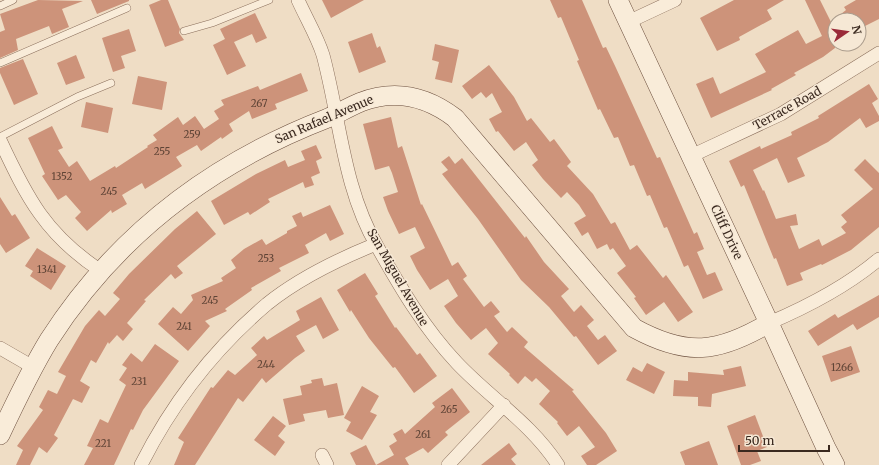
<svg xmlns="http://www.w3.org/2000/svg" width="879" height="465" font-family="Merriweather,serif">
	<rect width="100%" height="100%" fill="#efddc5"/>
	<!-- building -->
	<path fill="#cd937a" d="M 38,0 L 83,1 L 62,9 L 69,27 L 52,34 L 49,26 L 16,39 L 18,50 L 0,58 L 0,32 L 5,30 L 0,14 Z
		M 91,0 L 129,0 L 129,1 L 97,14 Z
		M 161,0 L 168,0 L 180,29 L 179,33 L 184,40 L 165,47 L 149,5 Z
		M 322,0 L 364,0 L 331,18 Z
		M 550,0 L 582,0 L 603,48 L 606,47 L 616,68 L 657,158 L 660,157 L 694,234 L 697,232 L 704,249 L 697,252 L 707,275 L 715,272 L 723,290 L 703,299 L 688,265 L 684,267 L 667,227 L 664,228 L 650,195 L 647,196 L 634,165 L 630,166 L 618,137 L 614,138 L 600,109 L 598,110 L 577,61 L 579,60 L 561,17 L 558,18 Z
		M 734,0 L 784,0 L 767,10 L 772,19 L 739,37 L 740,40 L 717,51 L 700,18 Z
		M 805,0 L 820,0 L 831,22 L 846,10 L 844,7 L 856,0 L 879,0 L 879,19 L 859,29 L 859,20 L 835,20 L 835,48 L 823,57 L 794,73 L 796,75 L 771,89 L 772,90 L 711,118 L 696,84 L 713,77 L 720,94 L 766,72 L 755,54 L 798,30 L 806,44 L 822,36 Z
		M 255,13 L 267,38 L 256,43 L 252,34 L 234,42 L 246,66 L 227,75 L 213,45 L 225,39 L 220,29 Z
		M 129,29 L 136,51 L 121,56 L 125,68 L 113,72 L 102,38 Z
		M 372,33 L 377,48 L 380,46 L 386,62 L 359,73 L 348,42 Z
		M 435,44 L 459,50 L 452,83 L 435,79 L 439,62 L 432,60 Z
		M 76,55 L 85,78 L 66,85 L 57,63 Z
		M 23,59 L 38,94 L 14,105 L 0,73 L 0,68 Z
		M 489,65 L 514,97 L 527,121 L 531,118 L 550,142 L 554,139 L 571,162 L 567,166 L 593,194 L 611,224 L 615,222 L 630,250 L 637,245 L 663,278 L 666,275 L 693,312 L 678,322 L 664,302 L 646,315 L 634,298 L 636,297 L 617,273 L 626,266 L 613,248 L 610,250 L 607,244 L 597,249 L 588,232 L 582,236 L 574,223 L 586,216 L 579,205 L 567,192 L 561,198 L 543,179 L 532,165 L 538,160 L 526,142 L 514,151 L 498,131 L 496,132 L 489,119 L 502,112 L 492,93 L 486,98 L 481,92 L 472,99 L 462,86 Z
		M 301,73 L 308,91 L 275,104 L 277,109 L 252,119 L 249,111 L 229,124 L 233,131 L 222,139 L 221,137 L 201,151 L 197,145 L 176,157 L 182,166 L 145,189 L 142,183 L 122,195 L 127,204 L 112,213 L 111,210 L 87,231 L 75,218 L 81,212 L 66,195 L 58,200 L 42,176 L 45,174 L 28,138 L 52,126 L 63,148 L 58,150 L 69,167 L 77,161 L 90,181 L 115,166 L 116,168 L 148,147 L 147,146 L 157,140 L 153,135 L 178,117 L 183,125 L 195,116 L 204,129 L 219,119 L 214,111 L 224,105 L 221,100 L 258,86 L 260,90 Z
		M 138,76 L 167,82 L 162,110 L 132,104 Z
		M 869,84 L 878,99 L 872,103 L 879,116 L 879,121 L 866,128 L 860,118 L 828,142 L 797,158 L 805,176 L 788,183 L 777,158 L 753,170 L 763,191 L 764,190 L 776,219 L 796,214 L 798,225 L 790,226 L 799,249 L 819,239 L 822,246 L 846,233 L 841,227 L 847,222 L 841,215 L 873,189 L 854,170 L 865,159 L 879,173 L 879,227 L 851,250 L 822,265 L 821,264 L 800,273 L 803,280 L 787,286 L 776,258 L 774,259 L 744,185 L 741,187 L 729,161 L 760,146 L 761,149 L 792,135 L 791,132 L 819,118 L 818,116 Z
		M 86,102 L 113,108 L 108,133 L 81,127 Z
		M 391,117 L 398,148 L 402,146 L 421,205 L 422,204 L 452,266 L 458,262 L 467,276 L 463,279 L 484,307 L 491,301 L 500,312 L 494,316 L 507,332 L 512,327 L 528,342 L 524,347 L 574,390 L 572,391 L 606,433 L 617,451 L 596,465 L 587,465 L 581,456 L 595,447 L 579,426 L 567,436 L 557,423 L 558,422 L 539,404 L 550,391 L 536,378 L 532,382 L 525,376 L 518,384 L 509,375 L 510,374 L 488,354 L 498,343 L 486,328 L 471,340 L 456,323 L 444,306 L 458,296 L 448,279 L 430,290 L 417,270 L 410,256 L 425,248 L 415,227 L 399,234 L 388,211 L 383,197 L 398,192 L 392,173 L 389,166 L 375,170 L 363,124 Z
		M 316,145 L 322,158 L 316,161 L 320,173 L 311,177 L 314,185 L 305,188 L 303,182 L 268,199 L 270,202 L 250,215 L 248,212 L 224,225 L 211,201 L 256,174 L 285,160 L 288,167 L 305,160 L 301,151 Z
		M 449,156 L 455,164 L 462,158 L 525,238 L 526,236 L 544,262 L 569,289 L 561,296 L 574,312 L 581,305 L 594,320 L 587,326 L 598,340 L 605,335 L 617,351 L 598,365 L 576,336 L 574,337 L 549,307 L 521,280 L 478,219 L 442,174 L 448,170 L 441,162 Z
		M 0,197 L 12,216 L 15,214 L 30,238 L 6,253 L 0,244 Z
		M 330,205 L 344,234 L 330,241 L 326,233 L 305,245 L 309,253 L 279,268 L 281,271 L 251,288 L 252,290 L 225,309 L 227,311 L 205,321 L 210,326 L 188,351 L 158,324 L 173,307 L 181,314 L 193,300 L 191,295 L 223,281 L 221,278 L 236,268 L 231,260 L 244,249 L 262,239 L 266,245 L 287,233 L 287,231 L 297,226 L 292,216 L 301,212 L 303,217 Z
		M 197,211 L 216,234 L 177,266 L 183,273 L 175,279 L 171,274 L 144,300 L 146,301 L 127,323 L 133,329 L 123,341 L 117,335 L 109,344 L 108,342 L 96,363 L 91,360 L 80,381 L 90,387 L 82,403 L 73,399 L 54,435 L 58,438 L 47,453 L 39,447 L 30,465 L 16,465 L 23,450 L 17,446 L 43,410 L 39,407 L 48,390 L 57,394 L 66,376 L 58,372 L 85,326 L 99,310 L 105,316 L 120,299 L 113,293 L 129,274 L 175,229 Z
		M 37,248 L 66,266 L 51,290 L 30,276 L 33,271 L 25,266 Z
		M 365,273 L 378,294 L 375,296 L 395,328 L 396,327 L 417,355 L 420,353 L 437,376 L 414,393 L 395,367 L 393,368 L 369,338 L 351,310 L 350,312 L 337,290 Z
		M 879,295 L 879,317 L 857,330 L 853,324 L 818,346 L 808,331 L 835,314 L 838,318 Z
		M 321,297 L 339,330 L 323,339 L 316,325 L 296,336 L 305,351 L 295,358 L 266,383 L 262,378 L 243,402 L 238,398 L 195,465 L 174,465 L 184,442 L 178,438 L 211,387 L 213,388 L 228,370 L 235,375 L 257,355 L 251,348 L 264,336 L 267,340 L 300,320 L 296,311 Z
		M 155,344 L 179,361 L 143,410 L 133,430 L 131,429 L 114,465 L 84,465 L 93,448 L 87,446 L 100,419 L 108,423 L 126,385 L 119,380 L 127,368 L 122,365 L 131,353 L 142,362 Z
		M 851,346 L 860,372 L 831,382 L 822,356 Z
		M 647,363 L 665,372 L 654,394 L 626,380 L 633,367 L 642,372 Z
		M 741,366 L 746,386 L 712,394 L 711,407 L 698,406 L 698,397 L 673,396 L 674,380 L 688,381 L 688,372 L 724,375 L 723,370 Z
		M 322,378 L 324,386 L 337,383 L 344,415 L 328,418 L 326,410 L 303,414 L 305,421 L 289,425 L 283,399 L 302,395 L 300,386 L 312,383 L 311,380 Z
		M 362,386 L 379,396 L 370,412 L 377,415 L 362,440 L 346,431 L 351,422 L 344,418 Z
		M 452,388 L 470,412 L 445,432 L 448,435 L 428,453 L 423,448 L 405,458 L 409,465 L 356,465 L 350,453 L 366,445 L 376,465 L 394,455 L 389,446 L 397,441 L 393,434 L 402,429 L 405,434 L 435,407 L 432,403 Z
		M 755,415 L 767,447 L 757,451 L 761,461 L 750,465 L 741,465 L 727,426 Z
		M 273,416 L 286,426 L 278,436 L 285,442 L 275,456 L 254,440 Z
		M 709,441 L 718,465 L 685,465 L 680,452 Z
		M 509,443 L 517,454 L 511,459 L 516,465 L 481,465 Z"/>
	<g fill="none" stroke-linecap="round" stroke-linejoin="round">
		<defs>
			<path id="lane" d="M 0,6 L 13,0
				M 184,31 L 212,23 L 269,0
				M 0,63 L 127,8
				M 0,137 L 77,97 L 111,83"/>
			<path id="street" d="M 298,0 C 306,18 317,36 323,55 C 340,118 343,188 377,246 C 400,287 424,328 457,363 C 490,398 532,424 558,465
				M 628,22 L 675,0
				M 0,140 C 27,198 46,235 101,271
				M 691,156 L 781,114 L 879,53
				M 769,323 C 809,306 846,287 879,259
				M 0,348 L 33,367
				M 322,455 L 327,465
				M 141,465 C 172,403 214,349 267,304 C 298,279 339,259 376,244
				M 448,465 L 504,405"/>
			<path id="secondary" d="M 618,0 L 769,323 L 826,448 L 835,465
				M 0,435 C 15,403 30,371 49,340 C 117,234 211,163 328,118 C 339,113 349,107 361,102 C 395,89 426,96 455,118 L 634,328 C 687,357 718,353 769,323"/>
		</defs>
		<!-- lane casing -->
		<use href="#lane" stroke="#8a6e5b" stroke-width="8"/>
		<!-- street casing -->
		<use href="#street" stroke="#8a6e5b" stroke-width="14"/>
		<!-- secondary casing -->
		<use href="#secondary" stroke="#6c4f3e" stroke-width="20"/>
		<!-- lane -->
		<use href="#lane" stroke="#f9ecd9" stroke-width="7"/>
		<!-- street -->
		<use href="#street" stroke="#f9ecd9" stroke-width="13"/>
		<!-- secondary -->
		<use href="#secondary" stroke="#f9ecd9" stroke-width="19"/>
	</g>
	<g text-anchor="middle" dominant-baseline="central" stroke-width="3" stroke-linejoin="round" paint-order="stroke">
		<!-- number labels -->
		<g font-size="10" fill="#5f4436">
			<text x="259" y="103">267</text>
			<text x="192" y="134">259</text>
			<text x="162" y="151">255</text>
			<text x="62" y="176">1352</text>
			<text x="109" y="191">245</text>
			<text x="266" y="258">253</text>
			<text x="47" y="269">1341</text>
			<text x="210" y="300">245</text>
			<text x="184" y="326">241</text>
			<text x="266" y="364">244</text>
			<text x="842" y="367">1266</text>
			<text x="139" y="381">231</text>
			<text x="449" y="409">265</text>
			<text x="423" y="434">261</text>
			<text x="103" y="443">221</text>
		</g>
		<!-- street labels -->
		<g font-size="12" fill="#3a291f" stroke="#f6e8d5">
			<text transform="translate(787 108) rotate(-29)">Terrace Road</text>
			<text transform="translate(324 119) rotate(-23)">San Rafael Avenue</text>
			<text transform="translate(727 232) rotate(65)">Cliff Drive</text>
			<text transform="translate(398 277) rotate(60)">San Miguel Avenue</text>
		</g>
	</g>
	<!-- north arrow -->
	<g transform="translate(847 32) rotate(77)"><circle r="19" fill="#f6e8d5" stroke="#ab9c8c"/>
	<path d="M0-3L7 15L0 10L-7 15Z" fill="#9a2a38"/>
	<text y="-6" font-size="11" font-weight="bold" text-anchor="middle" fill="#3a291f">N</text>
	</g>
	<!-- scale -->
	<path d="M739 445v6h90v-6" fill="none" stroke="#3a291f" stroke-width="2"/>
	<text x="745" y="445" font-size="12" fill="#3a291f" stroke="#f6e8d5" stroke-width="3" paint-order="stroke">50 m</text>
</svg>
